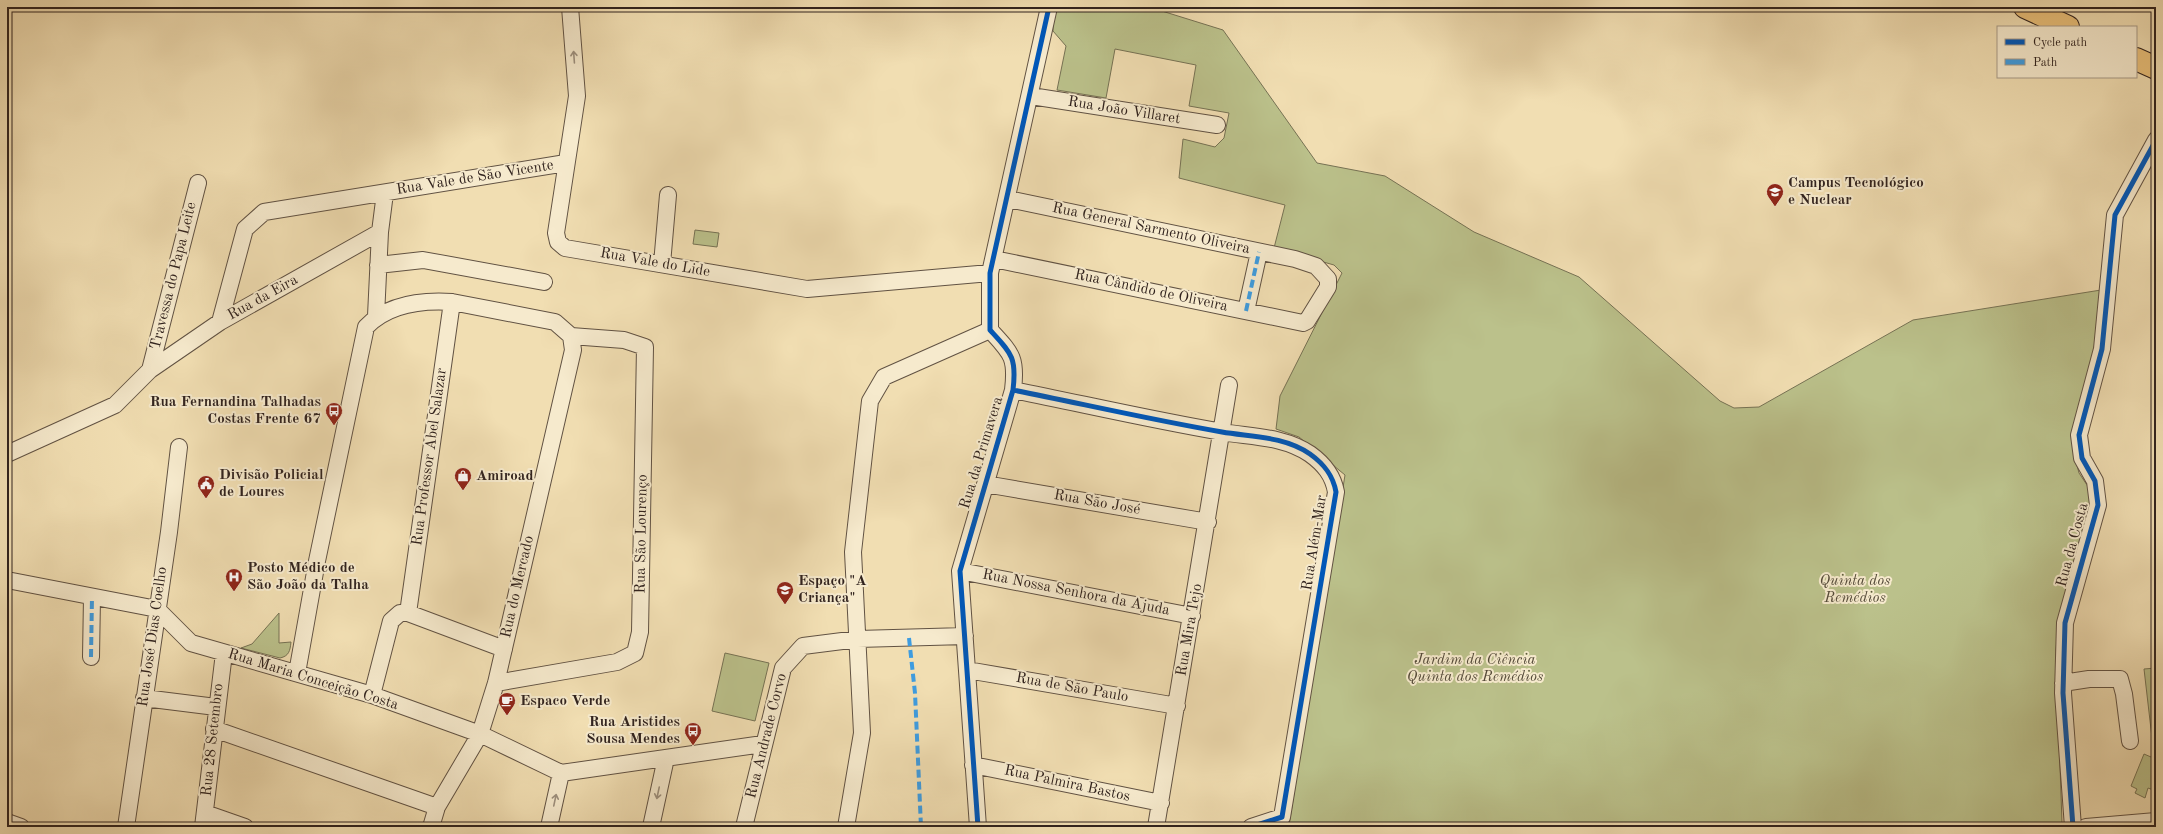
<svg xmlns="http://www.w3.org/2000/svg" width="2163" height="834" font-family="'Old Standard TT',serif">
	<rect width="100%" height="100%" fill="#f1deb2"/>
	<filter id="stains"><feTurbulence type="fractalNoise" baseFrequency=".005" numOctaves="4"/><feColorMatrix values="0 0 0 0 .2 0 0 0 0 .09 0 0 0 0 .02 0 0 0 .5 -.17"/></filter>
	<radialGradient id="worn" r=".72"><stop offset=".6" stop-color="#630" stop-opacity="0"/><stop offset="1" stop-color="#630" stop-opacity=".3"/></radialGradient>
	<!-- green -->
	<path fill="#bbc18b" stroke="#767254" d="M 1053,7 L 1149,7 L 1223,30 L 1317,163 L 1385,176 L 1474,232 L 1579,277 L 1720,401 L 1734,408 L 1759,407 L 1913,320 L 2101,290 L 2097,332 L 2074,454 L 2079,473 L 2091,491 L 2093,506 L 2059,618 L 2056,650 L 2062,823 L 2060,827 L 1283,827 L 1289,825 L 1345,475 L 1299,437 L 1276,429 L 1280,396 L 1342,273 L 1334,265 L 1274,248 L 1285,205 L 1179,178 L 1183,139 L 1215,147 L 1224,138 L 1229,113 L 1189,106 L 1196,65 L 1115,49 L 1106,98 L 1057,90 L 1066,46 L 1053,31 Z
		M 695,230 L 719,233 L 717,247 L 693,244 Z
		M 279,613 L 279,643 L 291,642 C 290,651 289,656 280,658 L 241,648 L 252,644 Z
		M 725,653 L 769,663 L 755,721 L 712,711 Z
		M 2156,668 L 2156,738 L 2152,738 L 2144,669 Z
		M 2156,751 L 2156,791 L 2148,788 L 2145,798 L 2135,793 L 2137,789 L 2131,786 L 2144,754 L 2151,757 Z"/>
	<g fill="none" stroke-linecap="round" stroke-linejoin="round">
		<defs>
			<path id="street" d="M 570,7 L 577,96 L 556,233 L 558,242 L 565,248 L 807,289 L 990,273
				M 1031,96 L 1217,125
				M 994,259 L 1303,323 L 1307,321 L 1328,287 L 1328,279 L 1316,266 L 1295,259 L 1008,199
				M 662,264 L 668,195
				M 378,265 L 423,260 L 544,282
				M 1246,311 L 1259,252
				M 376,316 L 380,232 L 385,193
				M 220,322 L 245,229 L 264,212 L 566,163
				M 150,370 L 198,183
				M 1013,390 C 1083,404 1152,420 1222,432 C 1251,437 1284,436 1310,454 C 1324,464 1333,475 1336,492 L 1282,817 L 1251,827
				M 7,454 L 115,405 L 150,370 L 220,322 L 380,232
				M 985,484 L 1208,522
				M 960,571 L 1192,616
				M 7,580 L 157,609
				M 157,609 L 191,643 L 372,695 L 480,734 L 561,773 L 763,744
				M 408,613 L 452,302
				M 91,657 L 92,597
				M 967,670 L 1177,706
				M 297,673 L 317,561 L 366,327 C 388,304 421,300 452,302 L 555,322 L 571,336
				M 496,683 L 617,662 L 635,653 L 640,632 L 645,347 L 624,340 L 571,336
				M 2063,683 L 2089,679 L 2120,679 L 2124,694 L 2130,741
				M 372,695 L 391,621 L 400,613 L 408,613 L 504,649
				M 144,698 L 216,707
				M 214,729 L 437,807
				M 973,765 L 1161,803
				M 205,813 L 245,827
				M 7,822 L 21,827
				M 126,827 L 169,532 L 179,447
				M 203,827 L 224,653
				M 431,827 L 437,807 L 480,734 L 496,683 L 573,350 L 571,336
				M 549,827 L 561,773
				M 651,827 L 666,758
				M 744,827 L 783,668 L 803,646 L 858,639 L 965,636
				M 846,827 L 862,733 L 853,552 L 870,401 L 884,377 L 990,330
				M 978,827 L 960,571 L 1013,390 C 1017,357 1011,353 990,330 L 990,273 L 1049,7
				M 1156,827 L 1229,385
				M 2073,827 L 2063,693 L 2065,623 L 2098,505 L 2095,481 L 2082,458 L 2079,435 L 2102,349 L 2115,215 L 2156,140
				M 2086,827 L 2156,821"/>
			<path id="primary" d="M 2025,7 L 2068,27
				M 2136,59 L 2156,68"/>
		</defs>
		<!-- street casing -->
		<use href="#street" stroke="#615243" stroke-width="18"/>
		<!-- primary casing -->
		<use href="#primary" stroke="#31231e" stroke-width="24"/>
		<!-- street -->
		<use href="#street" stroke="#f6eacd" stroke-width="16"/>
		<!-- primary -->
		<use href="#primary" stroke="#e8bf79" stroke-width="22"/>
		<!-- quiet -->
		<path stroke="#3e9ce0" stroke-width="4" stroke-dasharray="8 4" stroke-linecap="butt" d="M 1246,311 L 1259,252
			M 909,638 L 915,693 L 921,827
			M 91,657 L 92,597"/>
		<defs>
			<path id="cycleway" d="M 1013,390 C 1083,404 1152,420 1222,432 C 1251,437 1284,436 1310,454 C 1324,464 1333,475 1336,492 L 1282,817 L 1251,827
				M 978,827 L 960,571 L 1013,390 C 1017,357 1011,353 990,330 L 990,273 L 1049,7
				M 2073,827 L 2063,693 L 2065,623 L 2098,505 L 2095,481 L 2082,458 L 2079,435 L 2102,349 L 2115,215 L 2156,140"/>
		</defs>
		<!-- cycleway casing -->
		<use href="#cycleway" stroke="#f6eacd" stroke-width="8"/>
		<!-- cycleway -->
		<use href="#cycleway" stroke="#0057b8" stroke-width="5"/>
	</g>
	<!-- one-way arrows -->
	<defs><path id="oneway-shaft" d="M-6 0H5M1.5-3L5.5 0L1.5 3" fill="none" stroke-width="1.6" stroke-linecap="round" stroke-linejoin="round"/></defs>
	<g stroke="#9d907e">
		<use href="#oneway-shaft" transform="translate(574 57) rotate(-94)"/>
		<use href="#oneway-shaft" transform="translate(658 793) rotate(102)"/>
		<use href="#oneway-shaft" transform="translate(555 800) rotate(-78)"/>
	</g>
	<!-- icons -->
	<defs>
		<symbol id="university-pin" viewBox="-11 -11 22 30"><path d="M0 17L-7.5 6A9.5 9.5 0 1 1 7.5 6Z" fill="#8f2418" stroke="#f6eacd"/><path d="M0-5L7-2L0 1L-7-2ZM-4 1L0 2.5L4 1V4Q0 6-4 4Z" fill="#fff"/></symbol>
		<symbol id="bus-pin" viewBox="-11 -11 22 30"><path d="M0 17L-7.5 6A9.5 9.5 0 1 1 7.5 6Z" fill="#8f2418" stroke="#f6eacd"/><path d="M-5-6H5V4H4V6H2V4H-2V6H-4V4H-5ZM-3.5-4V0h7V-4ZM-3.5 1.2v1.5H-2V1.2ZM2 1.2v1.5H3.5V1.2Z" fill="#fff"/></symbol>
		<symbol id="shop-pin" viewBox="-11 -11 22 30"><path d="M0 17L-7.5 6A9.5 9.5 0 1 1 7.5 6Z" fill="#8f2418" stroke="#f6eacd"/><path d="M-5-2.5h2.3a2.7 3.5 0 0 1 5.4 0H5L5.5 6h-11ZM-1.5-2.5h3a1.5 2.3 0 0 0-3 0Z" fill="#fff"/></symbol>
		<symbol id="civic-pin" viewBox="-11 -11 22 30"><path d="M0 17L-7.5 6A9.5 9.5 0 1 1 7.5 6Z" fill="#8f2418" stroke="#f6eacd"/><path d="M-.6-6.5H3V-4.5H.6V-3L4-1V1h2V6H-6V1h2V-1L-.6-3ZM-1.2 2.5V6h2.4V2.5Z" fill="#fff"/></symbol>
		<symbol id="hospital-pin" viewBox="-11 -11 22 30"><path d="M0 17L-7.5 6A9.5 9.5 0 1 1 7.5 6Z" fill="#8f2418" stroke="#f6eacd"/><path d="M-5-5h3v3.5h4V-5h3V5h-3V1.5h-4V5h-3Z" fill="#fff"/></symbol>
		<symbol id="school-pin" viewBox="-11 -11 22 30"><path d="M0 17L-7.5 6A9.5 9.5 0 1 1 7.5 6Z" fill="#8f2418" stroke="#f6eacd"/><path d="M0-5L7-2L0 1L-7-2ZM-4 1L0 2.5L4 1V4Q0 6-4 4Z" fill="#fff"/></symbol>
		<symbol id="cafe-pin" viewBox="-11 -11 22 30"><path d="M0 17L-7.5 6A9.5 9.5 0 1 1 7.5 6Z" fill="#8f2418" stroke="#f6eacd"/><path d="M-5.5-4.5H6V0H3Q3 3.5 0 3.5H-2.5Q-5.5 3.5-5.5 0ZM3-3.2v2h1.7v-2ZM-6 4.5H4V6H-6Z" fill="#fff"/></symbol>
	</defs>
	<g fill-rule="evenodd">
		<use href="#university-pin" x="1765" y="182" width="20" height="27"/>
		<use href="#bus-pin" x="324" y="401" width="20" height="27"/>
		<use href="#shop-pin" x="453" y="466" width="20" height="27"/>
		<use href="#civic-pin" x="196" y="474" width="20" height="27"/>
		<use href="#hospital-pin" x="224" y="567" width="20" height="27"/>
		<use href="#school-pin" x="775" y="580" width="20" height="27"/>
		<use href="#cafe-pin" x="497" y="691" width="20" height="27"/>
		<use href="#bus-pin" x="683" y="721" width="20" height="27"/>
	</g>
	<g text-anchor="middle" dominant-baseline="central" stroke-width="4" stroke-linejoin="round" paint-order="stroke">
		<!-- street labels -->
		<g font-size="15" fill="#31231e" stroke="#f6eacd">
			<text transform="translate(1124 111) rotate(9)">Rua João Villaret</text>
			<text transform="translate(475 178) rotate(-9)">Rua Vale de São Vicente</text>
			<text transform="translate(1151 229) rotate(12)">Rua General Sarmento Oliveira</text>
			<text transform="translate(655 263) rotate(10)">Rua Vale do Lide</text>
			<text transform="translate(174 276) rotate(-76)">Travessa do Papa Leite</text>
			<text transform="translate(1151 291) rotate(12)">Rua Cândido de Oliveira</text>
			<text transform="translate(263 298) rotate(-29)">Rua da Eira</text>
			<text transform="translate(982 453) rotate(-73)">Rua da Primavera</text>
			<text transform="translate(430 457) rotate(-82)">Rua Professor Abel Salazar</text>
			<text transform="translate(1097 503) rotate(10)">Rua São José</text>
			<text transform="translate(642 534) rotate(-89)">Rua São Lourenço</text>
			<text transform="translate(1315 543) rotate(-81)">Rua Além-Mar</text>
			<text transform="translate(2073 545) rotate(-75)">Rua da Costa</text>
			<text transform="translate(518 587) rotate(-77)">Rua do Mercado</text>
			<text transform="translate(1076 593) rotate(11)">Rua Nossa Senhora da Ajuda</text>
			<text transform="translate(1190 630) rotate(-80)">Rua Mira Tejo</text>
			<text transform="translate(153 637) rotate(-82)">Rua José Dias Coelho</text>
			<text transform="translate(313 680) rotate(17)">Rua Maria Conceição Costa</text>
			<text transform="translate(1072 688) rotate(10)">Rua de São Paulo</text>
			<text transform="translate(767 736) rotate(-76)">Rua Andrade Corvo</text>
			<text transform="translate(213 740) rotate(-84)">Rua 28 Setembro</text>
			<text transform="translate(1067 784) rotate(12)">Rua Palmira Bastos</text>
		</g>
		<!-- poi labels -->
		<g font-size="15" font-weight="bold" fill="#31231e" stroke="#f6eacd" text-anchor="start">
			<text x="1788" y="183">Campus Tecnológico<tspan x="1788" dy="17">e Nuclear</tspan></text>
			<text x="321" y="402" text-anchor="end">Rua Fernandina Talhadas<tspan x="321" dy="17">Costas Frente 67</tspan></text>
			<text x="219" y="475">Divisão Policial<tspan x="219" dy="17">de Loures</tspan></text>
			<text x="476" y="476">Amiroad</text>
			<text x="247" y="568">Posto Médico de<tspan x="247" dy="17">São João da Talha</tspan></text>
			<text x="798" y="581">Espaço "A<tspan x="798" dy="17">Criança"</tspan></text>
			<text x="520" y="701">Espaco Verde</text>
			<text x="680" y="722" text-anchor="end">Rua Aristides<tspan x="680" dy="17">Sousa Mendes</tspan></text>
		</g>
		<!-- park labels -->
		<g font-size="15" font-style="italic" fill="#544a39" stroke="#f6eacd">
			<text x="1855" y="581">Quinta dos<tspan x="1855" dy="17">Remédios</tspan></text>
			<text x="1475" y="660">Jardim da Ciência<tspan x="1475" dy="17">Quinta dos Remédios</tspan></text>
		</g>
	</g>
	<!-- margin -->
	<rect width="2163" height="834" fill="none" stroke="#f1deb2" stroke-width="24"/>
	<rect x="8" y="8" width="2147" height="818" fill="none" stroke="#31231e" stroke-width="2"/>
	<rect x="12" y="12" width="2139" height="810" fill="none" stroke="#31231e"/>
	<!-- legend -->
	<rect x="1997" y="26" width="140" height="52" fill="#f6eacd" stroke="#a79a87"/>
	<rect x="2005" y="39" width="20" height="6" fill="#0057b8" stroke="#a79a87"/>
	<text x="2033" y="46" font-size="12" fill="#31231e">Cycle path</text>
	<rect x="2005" y="59" width="20" height="6" fill="#3e9ce0" stroke="#a79a87"/>
	<text x="2033" y="66" font-size="12" fill="#31231e">Path</text>
	<rect width="100%" height="100%" filter="url(#stains)"/>
	<rect width="100%" height="100%" fill="url(#worn)"/>
</svg>
